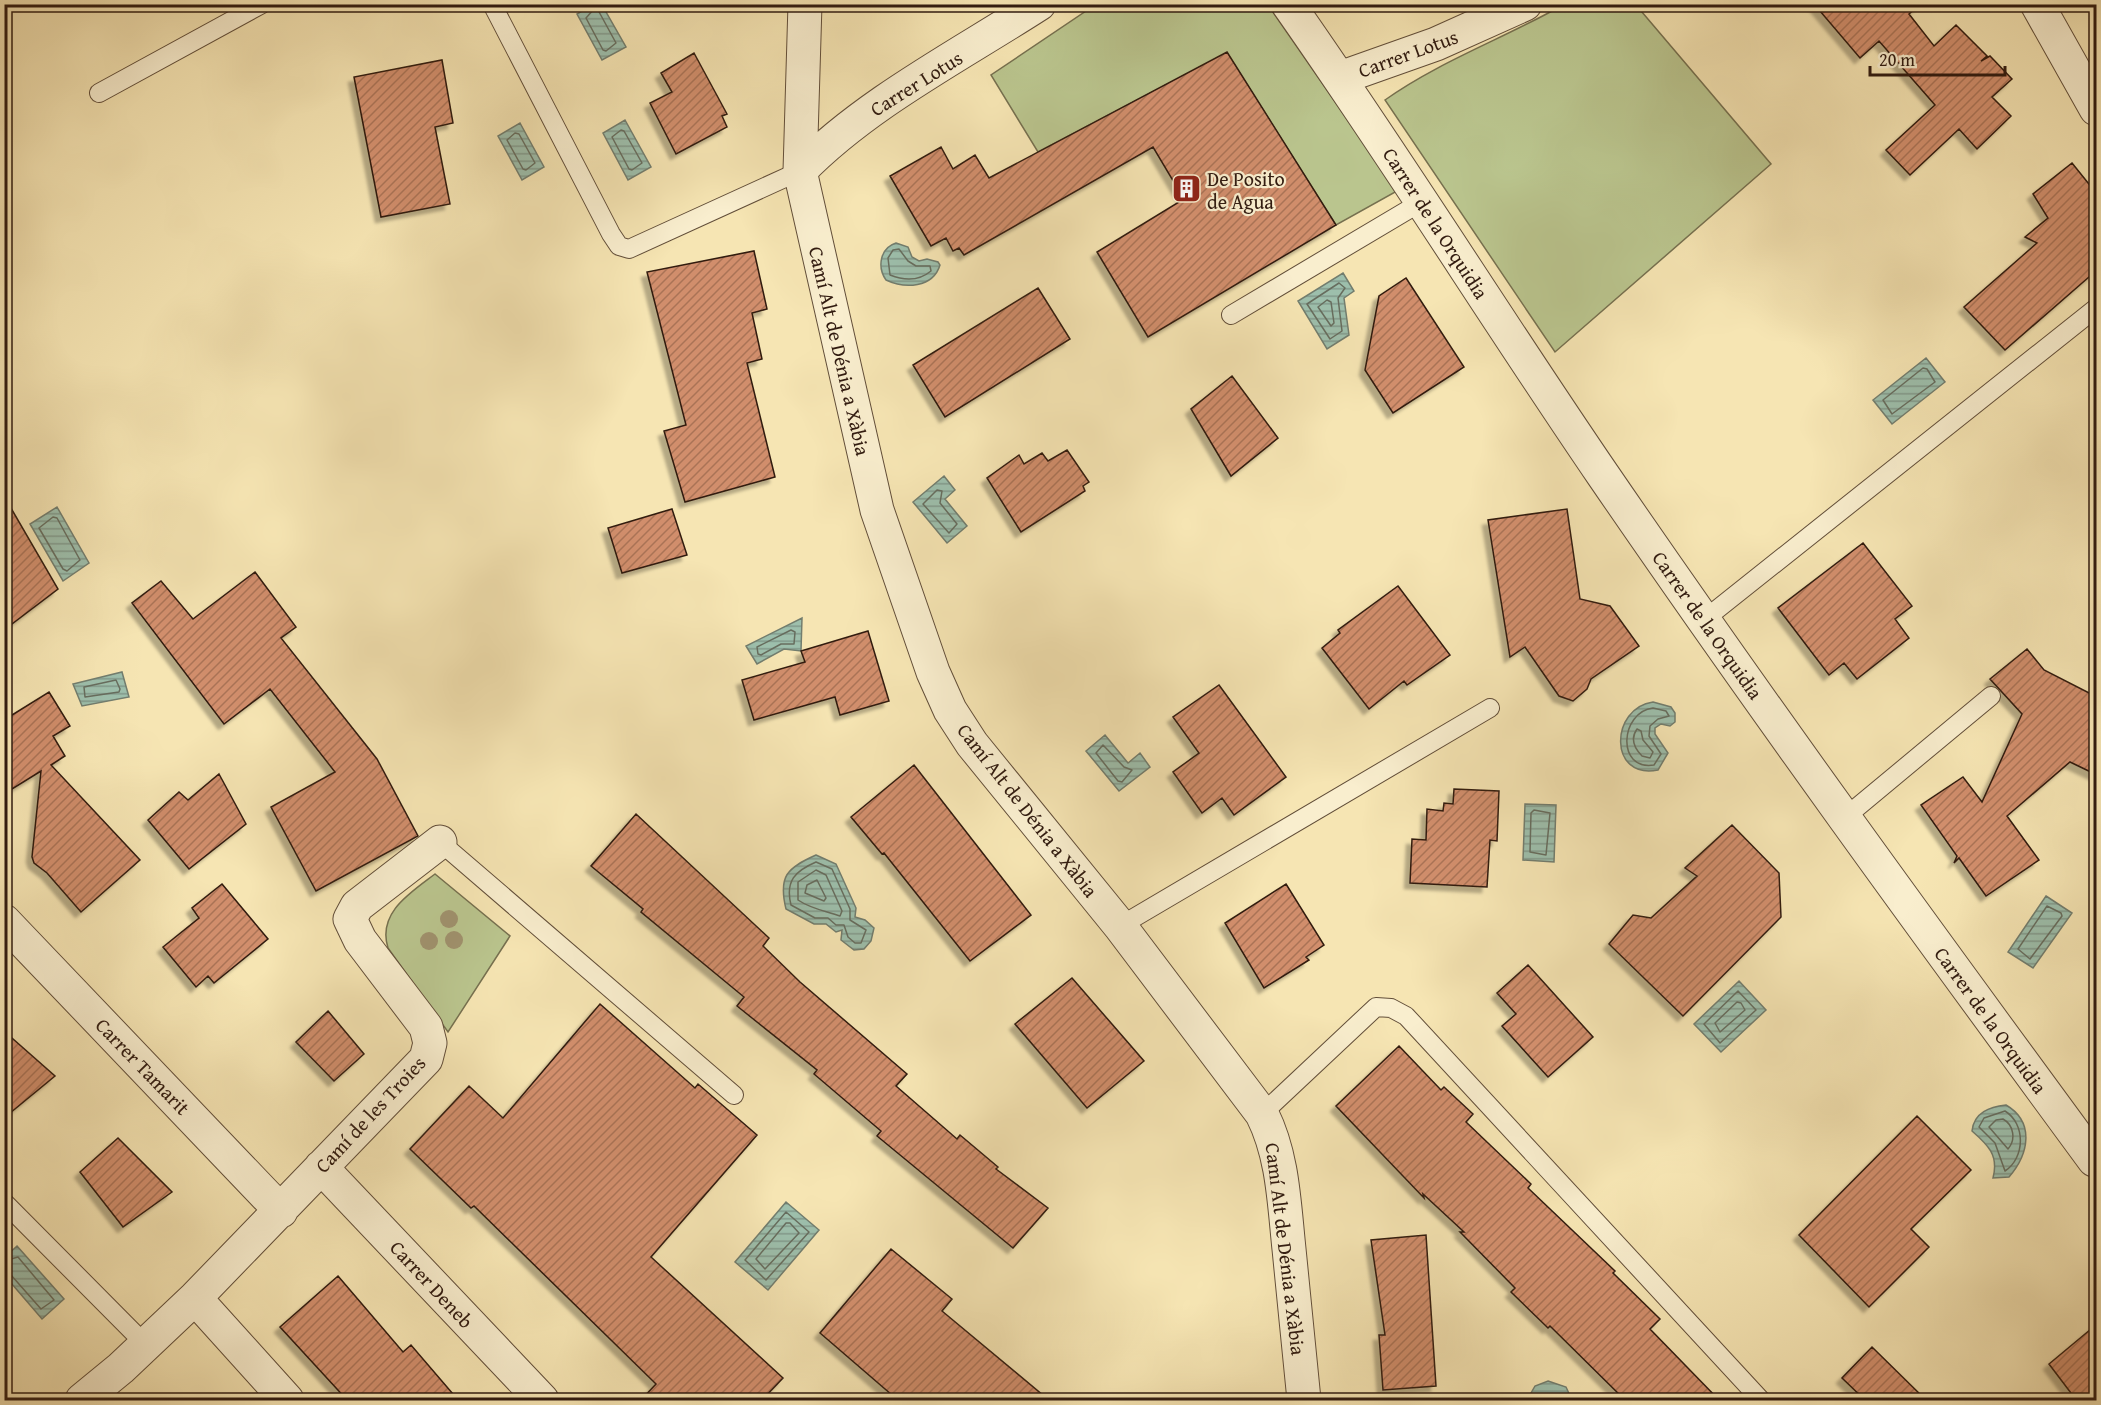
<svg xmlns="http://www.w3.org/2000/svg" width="2101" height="1405" font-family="'Gentium Book Plus',serif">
	<defs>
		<pattern id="water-rules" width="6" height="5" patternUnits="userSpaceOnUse" patternTransform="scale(1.5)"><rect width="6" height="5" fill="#9dbfac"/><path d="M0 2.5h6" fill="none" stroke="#819a8b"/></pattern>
		<pattern id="building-hatch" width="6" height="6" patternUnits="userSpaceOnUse" patternTransform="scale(1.5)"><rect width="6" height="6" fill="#d18e6c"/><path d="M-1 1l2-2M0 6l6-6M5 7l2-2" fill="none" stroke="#aa7357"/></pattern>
		<filter id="shadow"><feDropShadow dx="-5.5" dy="5.5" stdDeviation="1.5" flood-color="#0004"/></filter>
	</defs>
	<rect width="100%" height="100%" fill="#f6e5b3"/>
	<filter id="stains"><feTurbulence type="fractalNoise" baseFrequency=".00333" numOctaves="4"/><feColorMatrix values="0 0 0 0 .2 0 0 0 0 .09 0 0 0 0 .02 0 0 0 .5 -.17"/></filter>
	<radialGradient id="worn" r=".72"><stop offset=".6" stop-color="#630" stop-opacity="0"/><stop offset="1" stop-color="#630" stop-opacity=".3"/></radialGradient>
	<!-- green -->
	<path fill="#bac58e" stroke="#76704f" stroke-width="1.5" d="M 1095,5 L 1268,5 L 1397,191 L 1336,225 L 1227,53 L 1038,152 L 991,75 Z
		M 1563,5 L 1636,5 L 1771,164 L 1555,352 L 1385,100 C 1440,61 1505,38 1563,5 Z
		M 435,874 L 510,936 L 448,1032 L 388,948 C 377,913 410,893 435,874 Z"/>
	<!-- water -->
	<path fill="url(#water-rules)" stroke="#727d6e" stroke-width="1.5" d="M 592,5 L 602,5 L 626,47 L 602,60 L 577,14 Z
		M 625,120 L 651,167 L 628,180 L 603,133 Z
		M 520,123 L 544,167 L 522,180 L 498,136 Z
		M 896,243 L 908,247 L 912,257 L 919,261 L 927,259 L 938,262 L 940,265 C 933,288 905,289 886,280 C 877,267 880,248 896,243 Z
		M 1343,273 L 1354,291 L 1344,298 L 1349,335 L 1327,349 L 1298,301 Z
		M 1926,358 L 1945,382 L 1892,424 L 1873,400 Z
		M 944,476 L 955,490 L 945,499 L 967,526 L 947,543 L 913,502 Z
		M 57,507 L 89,563 L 63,581 L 30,524 Z
		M 802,618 L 801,651 L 784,649 L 757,664 L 746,646 Z
		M 122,672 L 129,697 L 82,706 L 73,684 Z
		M 1653,702 L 1671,707 L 1675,713 L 1675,722 L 1670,726 L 1661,724 L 1655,728 L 1655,734 L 1668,753 L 1658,770 C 1608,780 1610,708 1653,702 Z
		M 1105,735 L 1128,763 L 1140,753 L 1150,767 L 1119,791 L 1086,751 Z
		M 1525,804 L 1556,805 L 1554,862 L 1523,860 Z
		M 816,855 L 836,864 L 856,908 L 855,917 L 865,920 L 874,928 L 871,941 L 864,949 L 854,950 L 841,940 L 842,930 L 836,932 L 826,924 L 814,924 L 786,909 C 778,876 787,868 816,855 Z
		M 2046,896 L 2072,913 L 2033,968 L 2008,952 Z
		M 1739,981 L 1766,1010 L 1721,1052 L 1694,1024 Z
		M 2006,1105 C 2035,1122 2029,1154 2009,1177 L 1993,1178 C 1999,1155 1988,1145 1972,1131 C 1974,1112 1990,1107 2006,1105 Z
		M 786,1202 L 819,1230 L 768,1290 L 735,1262 Z
		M 17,1246 L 64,1299 L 42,1319 L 5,1276 L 5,1257 Z
		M 1548,1381 L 1566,1387 L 1572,1400 L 1527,1400 L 1535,1386 Z"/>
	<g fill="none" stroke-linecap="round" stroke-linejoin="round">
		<!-- shore -->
		<path stroke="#676d5e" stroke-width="1.5" d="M 594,9 L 598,10 L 616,43 L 606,51 L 603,50 L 586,18 Z
			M 621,130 L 624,131 L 642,163 L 632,170 L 629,169 L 612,137 Z
			M 515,133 L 519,134 L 535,163 L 526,170 L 523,169 L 507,140 Z
			M 899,249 L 908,261 L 916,266 L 930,266 L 931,271 C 919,281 905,281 890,275 L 888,258 L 893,250 Z
			M 1339,283 L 1345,288 L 1338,298 L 1342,331 L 1330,339 L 1307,304 Z
			M 1327,300 L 1331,302 L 1334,323 L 1331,326 L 1318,307 Z
			M 1923,368 L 1927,369 L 1935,382 L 1892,414 L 1883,400 Z
			M 937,490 L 942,491 L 940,503 L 957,524 L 949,533 L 923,504 Z
			M 53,517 L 57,518 L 80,560 L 67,571 L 63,569 L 39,528 Z
			M 791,630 L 795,632 L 794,644 L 781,644 L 761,655 L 758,654 L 757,647 Z
			M 116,680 L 120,689 L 119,692 L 85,697 L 84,687 Z
			M 1653,708 L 1666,711 L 1669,716 L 1658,719 L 1650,726 L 1649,736 L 1661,754 L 1654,765 C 1616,771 1620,712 1653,708 Z
			M 1637,729 L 1641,731 L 1643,740 L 1653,752 L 1650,758 L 1642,756 C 1634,748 1630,739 1637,729 Z
			M 1103,745 L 1124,767 L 1132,770 L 1122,782 L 1118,781 L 1096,753 Z
			M 1534,810 L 1550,813 L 1546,855 L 1530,852 L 1531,813 Z
			M 816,862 L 832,869 L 850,909 L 850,920 L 866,930 L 861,943 L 855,943 L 848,937 L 844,925 L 836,925 L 828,918 L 815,918 L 791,905 C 785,881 795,871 816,862 Z
			M 816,870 L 826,875 L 842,911 L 840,916 C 826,911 811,909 798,900 L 798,882 Z
			M 817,880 L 826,898 L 824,901 L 805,893 L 807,885 Z
			M 2047,906 L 2061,913 L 2062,916 L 2030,959 L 2018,949 Z
			M 1738,991 L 1756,1010 L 1720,1043 L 1704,1024 Z
			M 1737,1002 L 1741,1003 L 1745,1010 L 1720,1032 L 1715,1023 Z
			M 2005,1111 C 2026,1124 2025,1158 2005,1171 L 1995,1143 L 1979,1127 L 1984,1118 Z
			M 2003,1119 C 2014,1125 2016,1140 2008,1149 L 1989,1127 L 1996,1120 Z
			M 786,1212 L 809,1232 L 766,1280 L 745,1260 Z
			M 786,1223 L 790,1223 L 799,1233 L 765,1269 L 756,1259 Z
			M 4,1261 L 18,1257 L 54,1300 L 41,1309 L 11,1275 L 4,1273"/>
	</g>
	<!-- building -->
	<path fill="url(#building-hatch)" stroke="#311b10" stroke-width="1.5" filter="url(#shadow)" d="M 1814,4 L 1920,4 L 1909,14 L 1934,46 L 1956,25 L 1987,56 L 1981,61 L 1990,56 L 2012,79 L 1992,97 L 2011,116 L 1977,149 L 1959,129 L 1910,175 L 1886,150 L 1935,105 L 1879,41 L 1860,58 Z
		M 1227,52 L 1336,225 L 1148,337 L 1097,252 L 1184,199 L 1153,147 L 964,255 L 959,248 L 953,251 L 946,238 L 931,246 L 890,176 L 941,147 L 953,169 L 975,155 L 989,178 Z
		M 694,53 L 727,114 L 722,116 L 727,127 L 676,154 L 650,103 L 672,92 L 661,73 Z
		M 442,60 L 453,123 L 435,127 L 450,204 L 381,217 L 354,77 Z
		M 2072,163 L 2097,194 L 2097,270 L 2005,350 L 1964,307 L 2037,243 L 2025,237 L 2048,218 L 2033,194 Z
		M 754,251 L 767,309 L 752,313 L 762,359 L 747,363 L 775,477 L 685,502 L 664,431 L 686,425 L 647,272 Z
		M 1406,278 L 1464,367 L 1393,413 L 1365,370 L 1379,296 Z
		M 1038,288 L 1070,339 L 945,417 L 913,365 Z
		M 1232,376 L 1278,438 L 1231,476 L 1191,409 Z
		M 1067,450 L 1089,482 L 1083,486 L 1085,491 L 1021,532 L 987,478 L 1019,455 L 1024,464 L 1042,453 L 1048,461 Z
		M 4,496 L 58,589 L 4,630 Z
		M 672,509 L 687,555 L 622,573 L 608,528 Z
		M 1567,509 L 1580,599 L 1610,606 L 1639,646 L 1591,679 L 1587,689 L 1573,701 L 1559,696 L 1525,647 L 1510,657 L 1488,520 Z
		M 1863,543 L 1912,606 L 1895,619 L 1909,638 L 1857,679 L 1844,663 L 1829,675 L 1778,608 Z
		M 255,572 L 296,627 L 281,638 L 377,759 L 418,836 L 316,891 L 271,807 L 335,772 L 270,689 L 224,724 L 132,603 L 161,581 L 193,619 Z
		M 1398,586 L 1450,655 L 1407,685 L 1404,681 L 1369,709 L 1322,648 L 1340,633 L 1338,630 Z
		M 868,631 L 889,701 L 840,715 L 835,697 L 754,720 L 742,680 L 805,662 L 801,651 Z
		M 2027,649 L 2044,670 L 2097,697 L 2097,775 L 2070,762 L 2007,816 L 2039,860 L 1986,896 L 1959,858 L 1954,863 L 1957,856 L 1921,805 L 1963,777 L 1982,802 L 2022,714 L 1990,679 Z
		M 1219,685 L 1286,777 L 1234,815 L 1222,798 L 1202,813 L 1173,772 L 1199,753 L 1173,717 Z
		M 49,692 L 70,726 L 53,736 L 65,756 L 51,765 L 140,860 L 81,912 L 47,873 L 34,863 L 32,857 L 41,771 L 4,794 L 4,720 Z
		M 914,765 L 1031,915 L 970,961 L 884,853 L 882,854 L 851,817 Z
		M 219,774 L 246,824 L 189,869 L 148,820 L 179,792 L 188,800 Z
		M 1454,789 L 1499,791 L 1497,841 L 1490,840 L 1487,887 L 1410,883 L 1412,839 L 1426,840 L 1427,809 L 1443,811 L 1444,803 L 1453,804 Z
		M 636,814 L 769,938 L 763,946 L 800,982 L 907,1074 L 896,1086 L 957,1139 L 960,1135 L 998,1167 L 996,1169 L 1048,1208 L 1013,1248 L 877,1136 L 881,1131 L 814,1074 L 817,1070 L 737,1006 L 744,997 L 641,912 L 643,909 L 591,866 Z
		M 1732,825 L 1779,873 L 1781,917 L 1683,1016 L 1609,944 L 1633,915 L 1651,918 L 1697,876 L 1685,868 Z
		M 222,884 L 268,939 L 214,983 L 208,976 L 196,987 L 163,947 L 199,918 L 192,908 Z
		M 1286,884 L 1324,945 L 1306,957 L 1309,960 L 1264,988 L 1225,923 Z
		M 1528,965 L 1593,1037 L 1548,1077 L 1502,1026 L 1516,1014 L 1497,993 Z
		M 1072,978 L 1144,1061 L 1087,1108 L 1015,1024 Z
		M 600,1004 L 695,1088 L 698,1084 L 757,1135 L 651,1257 L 783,1378 L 761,1401 L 640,1401 L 656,1384 L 474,1206 L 471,1208 L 410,1149 L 469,1086 L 503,1118 Z
		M 328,1011 L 364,1054 L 334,1081 L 296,1042 Z
		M 4,1031 L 55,1076 L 4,1118 Z
		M 1399,1046 L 1441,1090 L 1444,1087 L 1473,1114 L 1466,1122 L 1531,1184 L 1528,1188 L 1615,1271 L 1613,1273 L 1660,1319 L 1650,1329 L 1720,1401 L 1626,1401 L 1550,1326 L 1548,1328 L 1511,1292 L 1515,1288 L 1460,1232 L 1464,1232 L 1423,1194 L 1424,1198 L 1336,1106 Z
		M 1917,1116 L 1971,1170 L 1911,1229 L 1929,1247 L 1869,1307 L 1799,1235 Z
		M 118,1138 L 172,1192 L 123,1227 L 80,1172 Z
		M 1426,1235 L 1436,1386 L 1383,1390 L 1379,1335 L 1385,1335 L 1371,1240 Z
		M 891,1249 L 952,1299 L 942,1311 L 1050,1401 L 899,1401 L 820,1333 Z
		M 338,1276 L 403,1352 L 411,1345 L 459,1401 L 348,1401 L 280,1327 Z
		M 2097,1324 L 2097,1401 L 2077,1401 L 2049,1364 Z
		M 1872,1347 L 1927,1401 L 1866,1401 L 1842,1378 Z"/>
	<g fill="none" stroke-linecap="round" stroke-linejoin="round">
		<defs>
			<path id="lane" d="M 492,4 L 611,234 L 619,246 L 629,249 L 800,171
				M 99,93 L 262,4
				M 1231,315 L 1423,201
				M 1705,619 L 2096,308
				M 1843,819 L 1991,696
				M 440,842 L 734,1095
				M 1120,926 L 1490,708
				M 1262,1114 L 1376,1007 L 1391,1008 L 1406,1016 L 1761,1400
				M 4,1202 L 145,1344"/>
			<path id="street" d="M 805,4 L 800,171 L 877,510 L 933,672 L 950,710 L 972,744 L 1120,926 L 1262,1114 C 1283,1156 1284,1202 1289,1249 C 1294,1299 1299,1350 1304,1400
				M 1288,4 C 1397,159 1497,320 1603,475 C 1762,707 1928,934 2094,1160 L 2096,1158
				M 2037,4 L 2096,109
				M 1340,78 L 1436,44 L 1525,4
				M 800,171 C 865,104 960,55 1039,4
				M 4,921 L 281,1211
				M 321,1167 L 542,1400
				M 195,1298 L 287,1400
				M 82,1400 L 121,1368 L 195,1298 L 426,1059 L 430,1043 L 426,1027 L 360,940 L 350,919 L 357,906 L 440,842"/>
		</defs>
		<!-- lane casing -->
		<use href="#lane" stroke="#624e39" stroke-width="20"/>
		<!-- street casing -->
		<use href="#street" stroke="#624e39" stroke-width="35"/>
		<!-- lane -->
		<use href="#lane" stroke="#f9eece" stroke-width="18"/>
		<!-- street -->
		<use href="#street" stroke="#f9eece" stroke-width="33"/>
	</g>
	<!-- trees -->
	<g fill="#a0926e">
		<circle cx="449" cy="919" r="9"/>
		<circle cx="454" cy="940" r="9"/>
		<circle cx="429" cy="941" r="9"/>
	</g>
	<!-- icons -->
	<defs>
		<symbol id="building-square" viewBox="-11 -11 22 22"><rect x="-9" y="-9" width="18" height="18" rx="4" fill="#8f2418" stroke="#f9eece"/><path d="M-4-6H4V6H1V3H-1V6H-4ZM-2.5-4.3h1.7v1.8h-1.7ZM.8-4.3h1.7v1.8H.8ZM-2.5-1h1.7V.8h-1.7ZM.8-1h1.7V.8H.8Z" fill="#fff"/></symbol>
	</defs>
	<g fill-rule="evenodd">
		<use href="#building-square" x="1170" y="172" width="33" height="33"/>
	</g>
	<g text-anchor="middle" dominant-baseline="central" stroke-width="4.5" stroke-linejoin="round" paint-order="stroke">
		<!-- street labels -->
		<g font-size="20" fill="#311b10" stroke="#f9eece">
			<text transform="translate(1408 53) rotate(-20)">Carrer Lotus</text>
			<text transform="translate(916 83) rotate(-32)">Carrer Lotus</text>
			<text transform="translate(1436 223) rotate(57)">Carrer de la Orquidia</text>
			<text transform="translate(840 351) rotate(77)">Camí Alt de Dénia a Xàbia</text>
			<text transform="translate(1708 625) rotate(55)">Carrer de la Orquidia</text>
			<text transform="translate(1028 810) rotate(52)">Camí Alt de Dénia a Xàbia</text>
			<text transform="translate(1991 1020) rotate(54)">Carrer de la Orquidia</text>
			<text transform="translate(143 1066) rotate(46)">Carrer Tamarit</text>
			<text transform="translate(370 1114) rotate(-47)">Camí de les Troies</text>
			<text transform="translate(1286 1249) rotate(83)">Camí Alt de Dénia a Xàbia</text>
			<text transform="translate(432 1284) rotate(47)">Carrer Deneb</text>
		</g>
		<!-- poi labels -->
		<g font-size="20" fill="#311b10" stroke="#f9eece" text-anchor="start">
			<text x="1207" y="178">De Posito<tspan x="1207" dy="23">de Agua</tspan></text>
		</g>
	</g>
	<!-- margin -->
	<rect width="2101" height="1405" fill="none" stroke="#f6e5b3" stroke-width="24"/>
	<rect x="6" y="6" width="2089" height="1393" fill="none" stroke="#311b10" stroke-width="3"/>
	<rect x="12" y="12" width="2077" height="1381" fill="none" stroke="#311b10" stroke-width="1.5"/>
	<!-- scale -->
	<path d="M1870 66v9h135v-9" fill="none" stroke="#311b10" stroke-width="3"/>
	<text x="1879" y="66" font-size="18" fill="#311b10" stroke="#f9eece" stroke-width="4.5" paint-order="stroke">20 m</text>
	<rect width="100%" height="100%" filter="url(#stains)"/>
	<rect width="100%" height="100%" fill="url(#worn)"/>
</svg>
